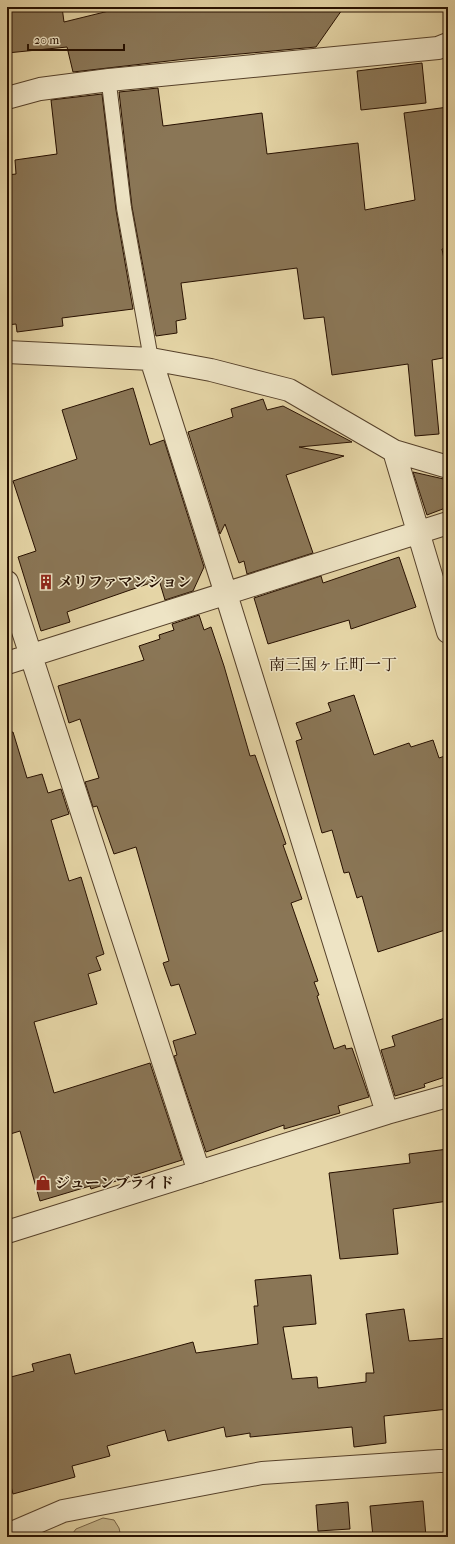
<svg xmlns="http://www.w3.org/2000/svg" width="455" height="1544" font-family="'IM FELL French Canon','Noto Serif JP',serif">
	<rect width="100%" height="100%" fill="#e5d5a6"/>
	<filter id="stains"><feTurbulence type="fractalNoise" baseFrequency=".005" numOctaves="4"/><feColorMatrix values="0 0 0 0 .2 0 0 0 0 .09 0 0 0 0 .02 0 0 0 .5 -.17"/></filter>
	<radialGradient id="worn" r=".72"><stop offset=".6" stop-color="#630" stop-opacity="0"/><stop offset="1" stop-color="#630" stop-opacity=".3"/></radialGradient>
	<!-- green -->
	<path fill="#c5b48a" stroke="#766245" d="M 103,1518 L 114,1520 L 119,1528 L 121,1537 L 70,1537 L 76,1529 Z"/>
	<!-- building -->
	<path fill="#8a7656" stroke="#271000" d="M 7,7 L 62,7 L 64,22 L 125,7 L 344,7 L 316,47 L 186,59 L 73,72 L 67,47 L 7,53 Z
		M 422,63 L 426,103 L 361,110 L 357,71 Z
		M 158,88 L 163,126 L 262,113 L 267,154 L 358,143 L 365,210 L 415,200 L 404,113 L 448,107 L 448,248 L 442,249 L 448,278 L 448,357 L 432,360 L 439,434 L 415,436 L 408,364 L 332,375 L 324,317 L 304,319 L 297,268 L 181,283 L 186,319 L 176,321 L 177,333 L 156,336 L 132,207 L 119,92 Z
		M 102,94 L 116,210 L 133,309 L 62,318 L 63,326 L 17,332 L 16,324 L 7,325 L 7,175 L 16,174 L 15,160 L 57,154 L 51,100 Z
		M 133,388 L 150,445 L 164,440 L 204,567 L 193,591 L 165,600 L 159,580 L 67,612 L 70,622 L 41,631 L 18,557 L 36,551 L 13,481 L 77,459 L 62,410 Z
		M 263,399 L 267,410 L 283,406 L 352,442 L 299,447 L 344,456 L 286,475 L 313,553 L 247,574 L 244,561 L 239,563 L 225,524 L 220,534 L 188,432 L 233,417 L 231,409 Z
		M 413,472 L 448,480 L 448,507 L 427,515 Z
		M 399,557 L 416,607 L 351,629 L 349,620 L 268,644 L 254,598 L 321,576 L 323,583 Z
		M 199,615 L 204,630 L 211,627 L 224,666 L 250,756 L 255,755 L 286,844 L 283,845 L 302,899 L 291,903 L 318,981 L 314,982 L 319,995 L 317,996 L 334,1049 L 345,1045 L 346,1049 L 352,1048 L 369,1097 L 338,1106 L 340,1113 L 284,1129 L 284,1125 L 206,1152 L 174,1056 L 177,1055 L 173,1041 L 196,1034 L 179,984 L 171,986 L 163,963 L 169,961 L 136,847 L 114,854 L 97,806 L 93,807 L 85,782 L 99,778 L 80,719 L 69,723 L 58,686 L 144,660 L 139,646 L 160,639 L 159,635 L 174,630 L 172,624 Z
		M 354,695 L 374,755 L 409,743 L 411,747 L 433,740 L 439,758 L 448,755 L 448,929 L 378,952 L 362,896 L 357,898 L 349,872 L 344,873 L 332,830 L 322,833 L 296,741 L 302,739 L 296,723 L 331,711 L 328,703 Z
		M 13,732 L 27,778 L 42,774 L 48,793 L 61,789 L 69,814 L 51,820 L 69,881 L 81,877 L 104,954 L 96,957 L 101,970 L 88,974 L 97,1004 L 34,1022 L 54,1093 L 150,1063 L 182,1160 L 91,1189 L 90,1186 L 40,1201 L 20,1131 L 7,1135 L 7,733 Z
		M 448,1017 L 448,1076 L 424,1084 L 425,1087 L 395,1096 L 381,1050 L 395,1046 L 392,1036 Z
		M 448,1149 L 448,1201 L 393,1209 L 398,1254 L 340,1259 L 329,1173 L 410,1163 L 409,1154 Z
		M 311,1275 L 316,1324 L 283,1327 L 292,1379 L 317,1377 L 318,1388 L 366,1382 L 366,1373 L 374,1373 L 366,1314 L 404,1309 L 409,1341 L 448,1338 L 448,1409 L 384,1416 L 386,1443 L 354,1447 L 352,1427 L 250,1437 L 250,1433 L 226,1437 L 224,1427 L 168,1441 L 165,1430 L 107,1446 L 110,1456 L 72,1466 L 75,1477 L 13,1494 L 7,1471 L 7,1378 L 34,1371 L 32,1364 L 70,1354 L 75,1374 L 193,1342 L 196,1353 L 258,1344 L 254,1306 L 258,1306 L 255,1280 Z
		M 423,1501 L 426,1537 L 373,1537 L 370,1506 Z
		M 348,1502 L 350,1529 L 318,1531 L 316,1505 Z"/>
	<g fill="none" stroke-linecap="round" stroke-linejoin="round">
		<defs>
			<path id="lane" d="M 110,92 L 124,208 L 151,359"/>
			<path id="street" d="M 7,98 L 40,89 L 109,80 L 438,48 L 448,44
				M 7,352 L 151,359 L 211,370 L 289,390 L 394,451 L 448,467
				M 151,359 L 226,594 L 387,1113
				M 394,451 L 448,632
				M 7,582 L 199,1172
				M 7,663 L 448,523
				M 7,1232 L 387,1113 L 448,1096
				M 7,1535 L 63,1511 L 262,1473 L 439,1461 L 448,1461"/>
		</defs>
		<!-- lane casing -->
		<use href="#lane" stroke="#56412a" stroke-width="16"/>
		<!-- street casing -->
		<use href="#street" stroke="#56412a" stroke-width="24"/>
		<!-- lane -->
		<use href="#lane" stroke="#eee4c5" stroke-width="14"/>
		<!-- street -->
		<use href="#street" stroke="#eee4c5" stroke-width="22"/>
	</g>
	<!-- icons -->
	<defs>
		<symbol id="building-bare" viewBox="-9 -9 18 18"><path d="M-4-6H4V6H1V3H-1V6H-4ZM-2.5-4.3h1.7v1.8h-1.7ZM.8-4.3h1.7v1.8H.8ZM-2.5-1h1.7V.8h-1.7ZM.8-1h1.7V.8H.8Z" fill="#8f2418" stroke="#eee4c5" stroke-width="2.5" paint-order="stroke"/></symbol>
		<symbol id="shop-bare" viewBox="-9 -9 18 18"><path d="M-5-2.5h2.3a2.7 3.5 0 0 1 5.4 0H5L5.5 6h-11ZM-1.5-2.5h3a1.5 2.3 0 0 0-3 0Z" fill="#8f2418" stroke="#eee4c5" stroke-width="2.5" paint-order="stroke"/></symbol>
	</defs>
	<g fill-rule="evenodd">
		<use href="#building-bare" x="35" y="571" width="22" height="22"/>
		<use href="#shop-bare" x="32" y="1172" width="22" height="22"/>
	</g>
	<g text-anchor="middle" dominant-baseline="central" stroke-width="3" stroke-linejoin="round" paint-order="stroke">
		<!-- poi labels -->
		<g font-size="15" font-weight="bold" fill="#271000" stroke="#eee4c5" text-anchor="start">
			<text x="58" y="582">メリファマンション</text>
			<text x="55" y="1183">ジューンブライド</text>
		</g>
		<!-- neighbourhood labels -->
		<g font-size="16" fill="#271000" stroke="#eee4c5">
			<text x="333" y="664">南三国ヶ丘町一丁</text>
		</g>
	</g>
	<!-- margin -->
	<rect width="455" height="1544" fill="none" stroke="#e5d5a6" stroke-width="24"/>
	<rect x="8" y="8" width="439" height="1528" fill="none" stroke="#271000" stroke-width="2"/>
	<rect x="12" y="12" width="431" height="1520" fill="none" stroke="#271000"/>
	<!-- scale -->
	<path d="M28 44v6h96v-6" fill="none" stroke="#271000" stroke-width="2"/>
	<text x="34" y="44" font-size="12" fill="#271000" stroke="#eee4c5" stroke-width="3" paint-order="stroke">20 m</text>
	<rect width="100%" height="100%" filter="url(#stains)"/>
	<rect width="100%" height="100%" fill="url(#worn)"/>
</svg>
